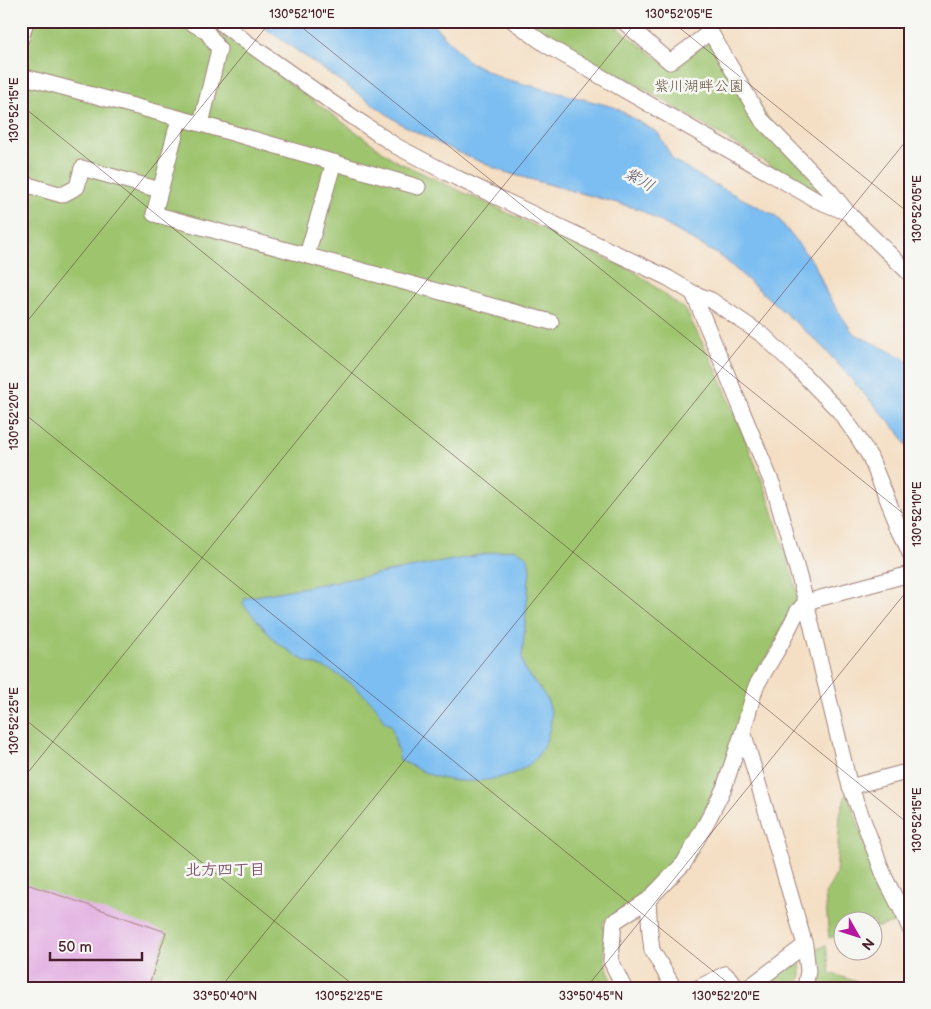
<svg xmlns="http://www.w3.org/2000/svg" width="931" height="1009" font-family="'Balsamiq Sans','Klee One',sans-serif">
	<rect width="100%" height="100%" fill="#f6f6f2"/>
	<filter id="ink" filterUnits="userSpaceOnUse"><feTurbulence type="fractalNoise" baseFrequency=".02" numOctaves="2"/><feDisplacementMap in="SourceGraphic" scale="10" xChannelSelector="R" yChannelSelector="G"/><feConvolveMatrix kernelMatrix="1 2 1 2 8 2 1 2 1" color-interpolation-filters="sRGB"/></filter>
	<filter id="wash" filterUnits="userSpaceOnUse"><feTurbulence type="fractalNoise" baseFrequency=".0096" numOctaves="4" result="noise"/><feDisplacementMap in="SourceGraphic" scale="20" xChannelSelector="R" yChannelSelector="G"/><feGaussianBlur stdDeviation="1.12" result="paint"/><feColorMatrix in="noise" values="0 0 0 0 0 0 0 0 0 0 0 0 0 0 0 0 0 1.4 0 .05"/><feComposite in="paint" operator="in"/></filter>
	<g filter="url(#wash)">
		<rect width="100%" height="100%" fill="#f4dfc4"/>
		<!-- green -->
		<path fill="#9ec46e" stroke="#74724c" d="M 21,21 L 204,21 L 396,161 L 637,273 L 686,311 L 718,373 L 767,493 L 797,590 L 797,601 L 766,660 L 722,777 L 681,858 L 653,890 L 603,922 L 605,962 L 614,986 L 611,988 L 21,988 Z
			M 523,21 L 609,21 L 669,67 L 709,42 L 828,196 L 826,199 L 623,76 L 615,77 L 545,38 Z
			M 847,791 L 877,880 L 899,922 L 874,928 L 874,922 L 844,922 L 843,934 L 829,938 L 825,894 L 836,875 L 840,814 Z
			M 826,946 L 830,973 L 860,983 L 858,988 L 814,988 L 816,973 L 812,950 Z
			M 795,959 L 800,960 L 801,974 L 798,988 L 756,988 Z"/>
		<!-- water -->
		<path fill="#7bbef1" stroke="#626e8e" d="M 255,21 L 430,21 L 468,61 L 501,78 L 614,107 L 658,133 L 673,160 L 706,180 L 776,216 L 815,265 L 827,294 L 853,333 L 903,358 L 910,364 L 910,451 L 899,433 L 821,345 L 722,257 L 639,209 L 504,172 L 444,146 L 401,124 Z
			M 513,549 L 521,552 L 528,558 L 530,569 L 522,658 C 523,663 524,669 527,673 C 536,685 548,695 551,712 C 552,720 550,730 547,738 C 545,745 541,752 536,758 C 518,779 476,784 450,780 C 433,778 416,768 400,760 L 391,725 L 385,723 L 375,705 L 352,684 L 332,671 L 303,660 L 276,642 L 243,604 L 245,598 Z"/>
		<g id="blocks">
			<!-- building -->
			<path fill="#e2ade2" d="M 21,882 L 166,932 L 148,988 L 33,988 L 21,984 Z"/>
		</g>
	</g>
	<g filter="url(#ink)">
		<use href="#blocks" fill-opacity="0" stroke="#9f7f78" stroke-width="1"/>
		<g fill="none" stroke-linecap="round" stroke-linejoin="round">
			<defs>
				<path id="minor" d="M 189,21 L 207,32 L 219,49 L 201,124
					M 219,21 L 245,41 L 331,102 L 396,146 L 457,178 L 668,278 L 693,293 L 711,300 L 764,336 L 796,367 L 839,411 L 857,436 L 870,457 L 910,554
					M 513,21 L 546,45 L 816,200 L 848,213
					M 623,21 L 670,62 L 710,32
					M 704,21 L 761,119 L 831,192 L 848,213 L 910,274
					M 21,39 L 26,21
					M 21,76 L 201,124 L 418,187
					M 179,119 L 154,214 L 551,322
					M 21,183 L 62,195 L 77,187 L 82,168 L 160,190
					M 307,255 L 334,162
					M 693,293 L 724,367 L 774,488 L 805,598 L 849,783 L 885,878 L 905,917 L 910,929
					M 743,731 L 805,945 L 808,971 L 805,988
					M 850,787 L 910,771
					M 648,900 L 650,933 L 652,950 L 674,988
					M 624,988 L 611,961 L 614,922 L 648,900 L 684,863 L 710,816 L 724,788 L 743,731 L 756,686 L 781,644 L 797,612 L 806,602 L 910,574
					M 698,988 L 725,974 L 739,988
					M 748,988 L 805,945"/>
			</defs>
			<!-- minor casing -->
			<use href="#minor" stroke="#9f7f78" stroke-width="17"/>
			<!-- minor -->
			<use href="#minor" stroke="#fff" stroke-width="15"/>
		</g>
	</g>
	<!-- ticks -->
	<path fill="none" stroke="#4a1f2b" stroke-width="1" stroke-opacity="0.45" d="M 294,21 L 910,519M 671,21 L 910,214M 21,105 L 910,825M 21,329 L 271,21M 21,411 L 734,988M 21,716 L 357,988M 21,781 L 637,21M 220,988 L 910,136M 586,988 L 910,587"/>
	<g text-anchor="middle" dominant-baseline="central" stroke-width="5" stroke-linejoin="round" paint-order="stroke">
		<!-- park labels -->
		<g font-size="15" fill="#63513f" stroke="#f6f6f2">
			<text x="699" y="86">紫川湖畔公園</text>
		</g>
		<!-- water labels -->
		<g font-size="16" font-style="italic" fill="#594f66" stroke="#f6f6f2">
			<text transform="translate(639 180) rotate(30)">紫川</text>
		</g>
		<!-- neighbourhood labels -->
		<g font-size="16" font-weight="bold" fill="#7f516b" stroke="#f6f6f2">
			<text x="225" y="870">北方四丁目</text>
		</g>
	</g>
	<!-- margin -->
	<rect width="931" height="1009" fill="none" stroke="#f6f6f2" stroke-width="55"/>
	<!-- north arrow -->
	<g transform="translate(858 936) rotate(129)"><circle r="24" fill="#f6f6f2" stroke="#b1a0a2"/>
	<path d="M0-4L9 19L0 12L-9 19Z" fill="#b5179e"/>
	<text y="-8" font-size="14" font-weight="bold" text-anchor="middle" fill="#4a1f2b">N</text>
	</g>
	<!-- scale -->
	<path d="M50 952v8h92v-8" fill="none" stroke="#4a1f2b" stroke-width="2.5"/>
	<text x="58" y="952" font-size="15" fill="#4a1f2b" stroke="#f6f6f2" stroke-width="4" paint-order="stroke">50 m</text>
	<rect x="28" y="28" width="876" height="954" fill="none" stroke="#4a1f2b" stroke-width="2"/>
	<g font-size="12" text-anchor="middle" fill="#4a1f2b">
		<text x="302" y="18">130°52'10"E</text>
		<text x="679" y="18">130°52'05"E</text>
		<text transform="translate(14 110) rotate(-90)" y="4">130°52'15"E</text>
		<text transform="translate(917 209) rotate(-90)" y="4">130°52'05"E</text>
		<text transform="translate(14 416) rotate(-90)" y="4">130°52'20"E</text>
		<text transform="translate(917 514) rotate(-90)" y="4">130°52'10"E</text>
		<text transform="translate(14 721) rotate(-90)" y="4">130°52'25"E</text>
		<text transform="translate(917 820) rotate(-90)" y="4">130°52'15"E</text>
		<text x="225" y="1000">33°50'40"N</text>
		<text x="349" y="1000">130°52'25"E</text>
		<text x="591" y="1000">33°50'45"N</text>
		<text x="726" y="1000">130°52'20"E</text>
	</g>
</svg>
